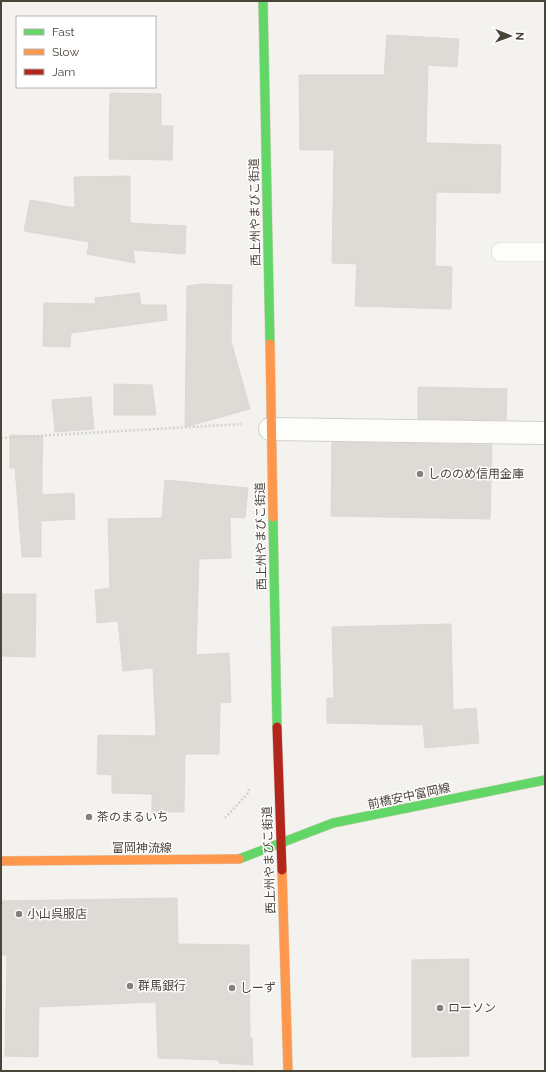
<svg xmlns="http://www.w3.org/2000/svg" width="546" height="1072" font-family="Raleway,'Noto Sans JP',sans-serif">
	<rect width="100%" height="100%" fill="#f4f2ee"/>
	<!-- building -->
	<path fill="#dedbd6" stroke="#dcd9d4" d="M 387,35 L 459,39 L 457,67 L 428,65 L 426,143 L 501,145 L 500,193 L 436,192 L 435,266 L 452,267 L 451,309 L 355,306 L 357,264 L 332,263 L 334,150 L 300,150 L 299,75 L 384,75 Z
		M 110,93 L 161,94 L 161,126 L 173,126 L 172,160 L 109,159 Z
		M 130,176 L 130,223 L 186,226 L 185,254 L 133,250 L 135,263 L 87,254 L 89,242 L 24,231 L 30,200 L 75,208 L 74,177 Z
		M 203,284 L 232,285 L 231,341 L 250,409 L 185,427 L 187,286 Z
		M 139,293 L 141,305 L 166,305 L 167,320 L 71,333 L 70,347 L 43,346 L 44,303 L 96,304 L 95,298 Z
		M 114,384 L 152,385 L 156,415 L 114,415 Z
		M 418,387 L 507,389 L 506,420 L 418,419 Z
		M 91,397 L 94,429 L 55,432 L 52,400 Z
		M 10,435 L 43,436 L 42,467 L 40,467 L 42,468 L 42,495 L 74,493 L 75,519 L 41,521 L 41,557 L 22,557 L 15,468 L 10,468 Z
		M 332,442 L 492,445 L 490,519 L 331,516 Z
		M 165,480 L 248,488 L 245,518 L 230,517 L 231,558 L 199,559 L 196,655 L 229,653 L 231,702 L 220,703 L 219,754 L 185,754 L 184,812 L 152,812 L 152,794 L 112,793 L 112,775 L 97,774 L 98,735 L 156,736 L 153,668 L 123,671 L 118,621 L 97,623 L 95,590 L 110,588 L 108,519 L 162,518 Z
		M 1,594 L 36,594 L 35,657 L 1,656 Z
		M 451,624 L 453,710 L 476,708 L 479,743 L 425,748 L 423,725 L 327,723 L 327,698 L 334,698 L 332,627 Z
		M 177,898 L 178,944 L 249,945 L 250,1038 L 252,1038 L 253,1065 L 219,1063 L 219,1060 L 158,1058 L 156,1002 L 39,1007 L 38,1057 L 5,1056 L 7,955 L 1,955 L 1,901 Z
		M 469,959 L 469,1056 L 412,1057 L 412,960 Z"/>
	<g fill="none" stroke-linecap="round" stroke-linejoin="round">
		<defs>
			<path id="lane" d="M 501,252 L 545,252"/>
			<path id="street" d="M 270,429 L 545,433"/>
			<path id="fast" d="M 263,1 L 270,344
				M 273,517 L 277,727
				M 239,859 L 333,823 L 545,780"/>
			<path id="slow" d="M 270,344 L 273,517
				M 1,861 L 239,859
				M 282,870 L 288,1071"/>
			<path id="jam" d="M 277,727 L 282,870"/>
		</defs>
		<!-- lane casing -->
		<use href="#lane" stroke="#d2d0cb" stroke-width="20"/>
		<!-- street casing -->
		<use href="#street" stroke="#d2d0cb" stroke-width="24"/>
		<!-- fast casing -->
		<use href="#fast" stroke="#d6cebb" stroke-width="10"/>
		<!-- slow casing -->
		<use href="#slow" stroke="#d6cebb" stroke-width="10"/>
		<!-- jam casing -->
		<use href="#jam" stroke="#d6cebb" stroke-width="10"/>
		<!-- path -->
		<path stroke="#d3d2cc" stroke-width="2.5" stroke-dasharray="2 2" stroke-linecap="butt" d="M 1,438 L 242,424
			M 225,818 L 248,793 L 249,789"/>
		<!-- lane -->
		<use href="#lane" stroke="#fdfdfc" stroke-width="19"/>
		<!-- street -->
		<use href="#street" stroke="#fdfdfc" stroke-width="22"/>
		<!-- fast -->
		<use href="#fast" stroke="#63d668" stroke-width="9"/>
		<!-- slow -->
		<use href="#slow" stroke="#ff974d" stroke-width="9"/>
		<!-- jam -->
		<use href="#jam" stroke="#b3261e" stroke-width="9"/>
	</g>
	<!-- markers -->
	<g fill="#868178" stroke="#fff" stroke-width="1.5">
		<circle cx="420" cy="474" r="4"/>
		<circle cx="89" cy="817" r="4"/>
		<circle cx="19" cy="914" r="4"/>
		<circle cx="130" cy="986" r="4"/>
		<circle cx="232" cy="988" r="4"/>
		<circle cx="440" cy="1008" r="4"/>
	</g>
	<g text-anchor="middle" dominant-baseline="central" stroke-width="3" stroke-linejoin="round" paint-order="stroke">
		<!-- street labels -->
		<g font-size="12" fill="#4b4439" stroke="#fff">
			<text transform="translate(255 212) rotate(-91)">西上州やまびこ街道</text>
			<text transform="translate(261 536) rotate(-91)">西上州やまびこ街道</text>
			<text transform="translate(409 796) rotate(-12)">前橋安中富岡線</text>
			<text x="142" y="848">富岡神流線</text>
			<text transform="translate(269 860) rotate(-92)">西上州やまびこ街道</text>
		</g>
		<!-- poi labels -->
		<g font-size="12" fill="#4b4439" stroke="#fff" text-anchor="start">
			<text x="428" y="474">しののめ信用金庫</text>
			<text x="97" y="817">茶のまるいち</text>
			<text x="27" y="914">小山呉服店</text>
			<text x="138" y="986">群馬銀行</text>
			<text x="240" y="988">しーず</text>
			<text x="448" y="1008">ローソン</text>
		</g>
	</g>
	<!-- border -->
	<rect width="546" height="1072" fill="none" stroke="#4b4439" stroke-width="4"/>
	<!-- legend -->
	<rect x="16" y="16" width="140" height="72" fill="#ffffff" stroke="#b7b4b0"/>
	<rect x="24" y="29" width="20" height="6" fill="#63d668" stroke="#b7b4b0"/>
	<text x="52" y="36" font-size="12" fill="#4b4439">Fast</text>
	<rect x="24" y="49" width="20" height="6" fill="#ff974d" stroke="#b7b4b0"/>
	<text x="52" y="56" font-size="12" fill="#4b4439">Slow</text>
	<rect x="24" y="69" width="20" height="6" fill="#b3261e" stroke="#b7b4b0"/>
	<text x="52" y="76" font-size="12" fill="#4b4439">Jam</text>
	<!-- north arrow -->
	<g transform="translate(510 36) rotate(91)" stroke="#ffffff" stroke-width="3" paint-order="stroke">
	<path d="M0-3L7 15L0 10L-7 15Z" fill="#4b4439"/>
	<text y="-6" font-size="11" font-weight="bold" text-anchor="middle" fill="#4b4439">N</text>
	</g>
</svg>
